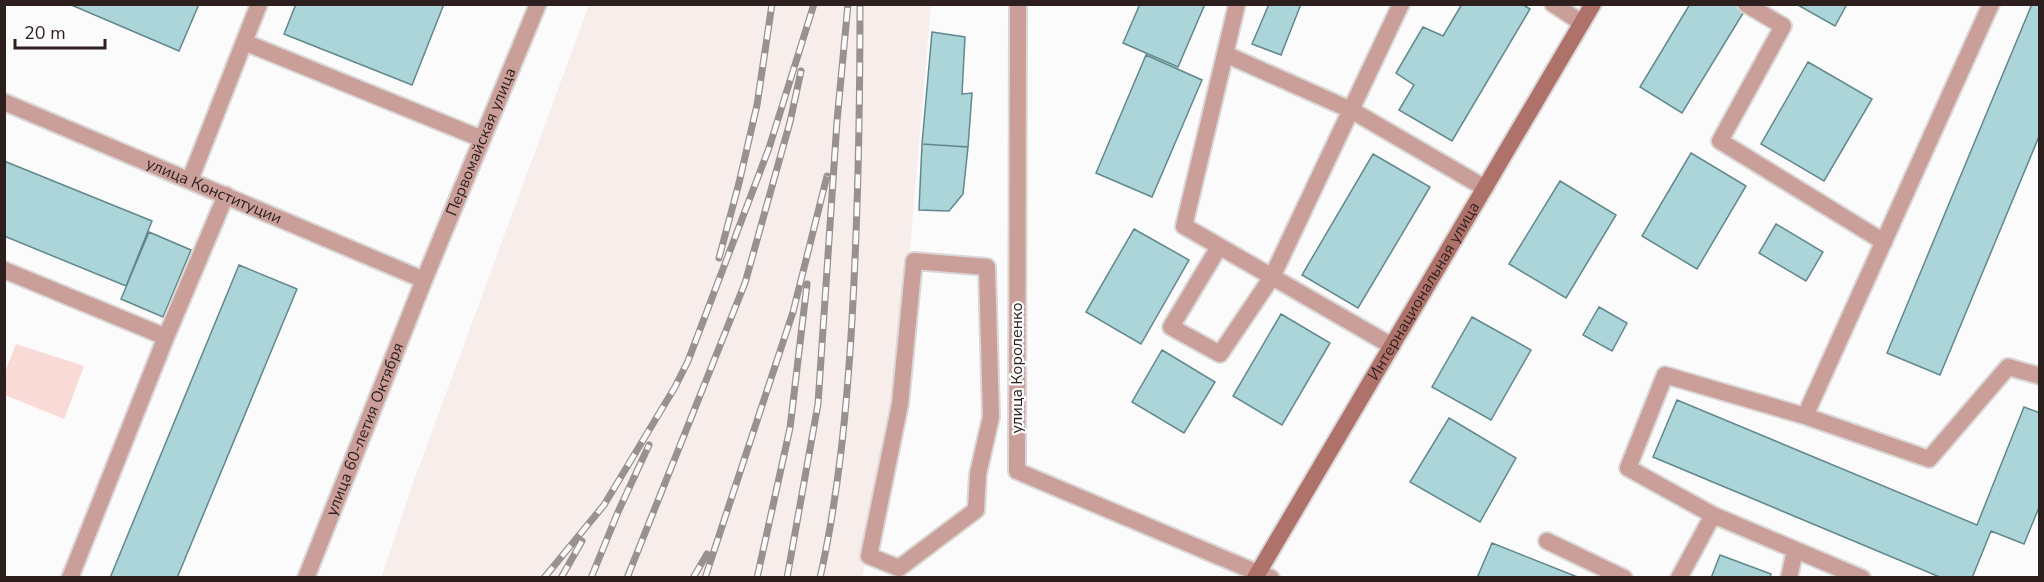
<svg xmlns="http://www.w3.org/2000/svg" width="2044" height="582" font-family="'Nunito Sans',sans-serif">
	<rect width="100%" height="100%" fill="#fbfbfb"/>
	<!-- built -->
	<path fill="#f7edeb" d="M 589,5 L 931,5 L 897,400 L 862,577 L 381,578 L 415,478 Z"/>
	<!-- green -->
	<path fill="#fadad6" d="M 16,344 L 84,366 L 64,419 L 5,395 L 5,372 Z"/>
	<!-- building -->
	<path fill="#abd5d9" stroke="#61888d" stroke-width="1.5" d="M 69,4 L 199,4 L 179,51 Z
		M 296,4 L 444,4 L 412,85 L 284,34 Z
		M 1140,4 L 1205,4 L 1178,67 L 1123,43 Z
		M 1269,4 L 1301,4 L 1281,55 L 1252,44 Z
		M 1462,4 L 1522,4 L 1530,9 L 1452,141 L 1399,110 L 1414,85 L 1396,73 L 1423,27 L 1443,36 Z
		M 1690,4 L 1735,4 L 1745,10 L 1682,113 L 1640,87 Z
		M 1796,4 L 1847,4 L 1835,26 Z
		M 2032,4 L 2040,4 L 2040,134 L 1940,375 L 1887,353 Z
		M 932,32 L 965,37 L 962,94 L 972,93 L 968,147 L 922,144 Z
		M 1146,55 L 1202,80 L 1152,197 L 1096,173 Z
		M 1808,62 L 1872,99 L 1824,181 L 1761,144 Z
		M 922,144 L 968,147 L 963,194 L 949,211 L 919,210 Z
		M 1691,153 L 1746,186 L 1697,269 L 1642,236 Z
		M 1373,154 L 1430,187 L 1358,308 L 1302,275 Z
		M 4,161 L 152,221 L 126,286 L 4,236 Z
		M 1560,181 L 1616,215 L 1566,298 L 1509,264 Z
		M 1776,224 L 1823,252 L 1806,281 L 1759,253 Z
		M 1134,229 L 1189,260 L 1141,344 L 1086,312 Z
		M 149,232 L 191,250 L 163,317 L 121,299 Z
		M 239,265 L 297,289 L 177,578 L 110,578 Z
		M 1599,307 L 1627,323 L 1612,351 L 1583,335 Z
		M 1281,314 L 1330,343 L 1282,425 L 1233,396 Z
		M 1472,317 L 1531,350 L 1491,420 L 1432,387 Z
		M 1162,350 L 1215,382 L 1184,433 L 1132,402 Z
		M 1677,400 L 1977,525 L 2024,407 L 2040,413 L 2040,505 L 2024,544 L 1991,531 L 1972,578 L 1942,578 L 1653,457 Z
		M 1449,418 L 1516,458 L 1480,522 L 1410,482 Z
		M 1492,543 L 1580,578 L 1477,578 Z
		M 1720,555 L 1771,574 L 1770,578 L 1711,578 Z"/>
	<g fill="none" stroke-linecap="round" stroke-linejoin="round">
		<defs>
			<path id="service" d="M 1237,4 L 1184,226 L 1392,346
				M 1553,4 L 1582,23
				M 1746,4 L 1783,26 L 1720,141 L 1884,242
				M 244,42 L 482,139
				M 1225,54 L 1351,110 L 1485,188
				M 190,180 L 259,4
				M 1219,247 L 1171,327 L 1220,354 L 1272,277 L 1401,4
				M 914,261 L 987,267 L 991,417 L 978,474 L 976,510 L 899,568 L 869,556 L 900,404 Z
				M 4,270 L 166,337
				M 1805,416 L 1991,4
				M 1547,541 L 1624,578
				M 70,578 L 166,337 L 226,195
				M 1679,578 L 1713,515
				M 1789,578 L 1795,550
				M 1862,578 L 1713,515 L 1628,468 L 1665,375 L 1805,416 L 1929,459 L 2008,367 L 2040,376"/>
			<g id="minor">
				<path id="s1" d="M 4,102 L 424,280"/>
				<path d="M 1258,573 L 1271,578"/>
				<path id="s2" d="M 306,578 L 424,280 L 538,4"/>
			</g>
			<path id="tertiary" d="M 1018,4 L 1017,471 L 1258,573"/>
			<g id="secondary">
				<path id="s3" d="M 1255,578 L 1593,4"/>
			</g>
		</defs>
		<!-- service casing -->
		<use href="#service" stroke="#dad8d7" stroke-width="20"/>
		<!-- minor casing -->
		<use href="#minor" stroke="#dad8d7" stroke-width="20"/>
		<!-- tertiary casing -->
		<use href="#tertiary" stroke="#dad8d7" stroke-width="20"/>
		<!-- secondary casing -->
		<use href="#secondary" stroke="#dad8d7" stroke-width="20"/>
		<!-- service -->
		<use href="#service" stroke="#ca9f99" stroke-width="16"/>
		<!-- minor -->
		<use href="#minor" stroke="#ca9f99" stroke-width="16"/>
		<!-- tertiary -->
		<use href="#tertiary" stroke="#ca9f99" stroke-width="16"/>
		<!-- secondary -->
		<use href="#secondary" stroke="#af726b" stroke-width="16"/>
		<defs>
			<path id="rail" d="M 719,258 L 739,183 L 757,105 L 772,4
				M 544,578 L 604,505 L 675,387 L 688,361 L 769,148 L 814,4
				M 561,578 L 582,541
				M 591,578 L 618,512 L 649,445
				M 627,578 L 745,283 L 790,122 L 801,71
				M 693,578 L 707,554
				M 705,578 L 793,312 L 827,176
				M 757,578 L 790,428 L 807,284
				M 787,578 L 818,404 L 837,121 L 848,4
				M 820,578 C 839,493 847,406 852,320 C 858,214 860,110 860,4"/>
		</defs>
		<!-- rail casing -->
		<use href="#rail" stroke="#989190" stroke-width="7"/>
		<!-- rail -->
		<use href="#rail" stroke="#fbfbfb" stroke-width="4.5" stroke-dasharray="14" stroke-linecap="butt"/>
	</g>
	<g text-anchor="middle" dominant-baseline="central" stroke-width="4.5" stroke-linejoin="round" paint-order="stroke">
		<!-- street labels -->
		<g font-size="16" fill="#2d1f1d" stroke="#fbfbfb">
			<text stroke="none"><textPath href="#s2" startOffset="470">Первомайская улица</textPath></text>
			<text stroke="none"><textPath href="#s1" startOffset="228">улица Конституции</textPath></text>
			<text stroke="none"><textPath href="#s3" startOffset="333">Интернациональная улица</textPath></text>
			<text transform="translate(1017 368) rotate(-90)">улица Короленко</text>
			<text stroke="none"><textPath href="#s2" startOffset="160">улица 60-летия Октября</textPath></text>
		</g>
	</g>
	<!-- border -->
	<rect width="2044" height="582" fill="none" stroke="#2d1f1d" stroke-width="12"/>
	<!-- scale -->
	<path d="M15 39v9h90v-9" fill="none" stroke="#2d1f1d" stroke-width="3"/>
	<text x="24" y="39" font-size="18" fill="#2d1f1d" stroke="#fbfbfb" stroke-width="4.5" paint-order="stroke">20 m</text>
</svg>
